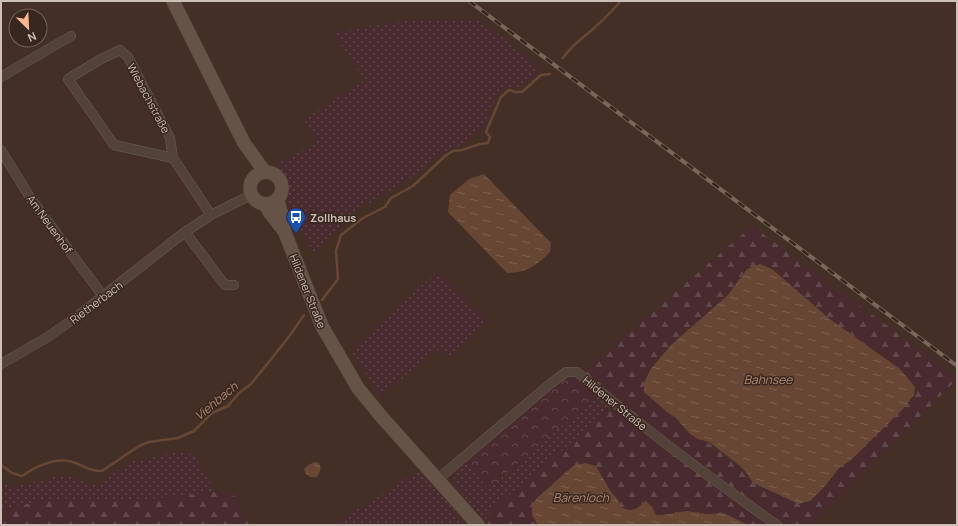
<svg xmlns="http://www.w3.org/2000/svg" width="958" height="526" font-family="Manrope,sans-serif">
	<defs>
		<pattern id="grass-dots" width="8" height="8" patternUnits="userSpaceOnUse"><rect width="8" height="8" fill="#482a2f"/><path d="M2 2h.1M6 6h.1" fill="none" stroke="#61474b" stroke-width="1.8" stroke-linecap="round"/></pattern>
		<pattern id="forest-firs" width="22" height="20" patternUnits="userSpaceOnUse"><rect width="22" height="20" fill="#482a2f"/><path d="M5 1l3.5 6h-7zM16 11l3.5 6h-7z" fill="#61474b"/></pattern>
		<pattern id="park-crowns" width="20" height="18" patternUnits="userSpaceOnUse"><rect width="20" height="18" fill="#482a2f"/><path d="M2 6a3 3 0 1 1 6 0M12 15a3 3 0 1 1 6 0" fill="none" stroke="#61474b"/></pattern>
		<pattern id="water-ripples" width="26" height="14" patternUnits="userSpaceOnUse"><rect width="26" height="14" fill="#674734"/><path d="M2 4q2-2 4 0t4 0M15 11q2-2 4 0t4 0" fill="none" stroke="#7c604f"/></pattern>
	</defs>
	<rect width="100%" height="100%" fill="#432f25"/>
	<!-- grass -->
	<path fill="url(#grass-dots)" d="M 427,19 L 481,20 L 542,70 L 517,88 L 504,88 L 496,97 L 482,129 L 461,145 L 442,153 L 405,182 L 352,213 L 314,254 L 285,198 L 289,181 L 277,164 L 317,142 L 304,119 L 365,80 L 333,33 L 388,23 Z
		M 438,271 L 487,321 L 449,359 L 439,349 L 380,396 L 351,350 Z
		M 598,395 L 611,409 L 495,507 L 485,521 L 453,483 L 455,472 L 466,462 L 489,489 Z
		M 180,451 L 194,455 L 216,492 L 154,499 L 39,501 L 1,510 L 1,483 L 13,487 L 64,475 L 96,485 L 130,462 Z
		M 419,470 L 448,502 L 465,525 L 334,525 Z"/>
	<!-- forest -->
	<path fill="url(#forest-firs)" fill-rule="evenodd" d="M 752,226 L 957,377 L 957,379 L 814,525 L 748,525 L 724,513 L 655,515 L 653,508 L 641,504 L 637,509 L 628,510 L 620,507 L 618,500 L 611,492 L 596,466 L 532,515 L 538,525 L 488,525 L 485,521 L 495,507 L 622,400 L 583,372 ZM 747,269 L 772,269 L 831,320 L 900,369 L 915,387 L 909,401 L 863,448 L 851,460 L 839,468 L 825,486 L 753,483 L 746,472 L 739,466 L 667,412 L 650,370 L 671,345 L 728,295 Z
		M 231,490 L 251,525 L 1,525 L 1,510 L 39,501 L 154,499 Z"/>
	<!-- park -->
	<path fill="url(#park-crowns)" d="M 576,377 L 598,395 L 488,489 L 466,462 L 564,378 Z"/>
	<!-- water -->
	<path fill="url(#water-ripples)" d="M 484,174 L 551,243 L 550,252 C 537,265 527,273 507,273 L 448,212 L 450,195 L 469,179 Z
		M 760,264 L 772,269 L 831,320 L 900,369 L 915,387 L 914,395 L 902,410 L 851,460 L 839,468 L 825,486 L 810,501 L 799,504 L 753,483 L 746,472 L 739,465 L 709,442 L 698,439 L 690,434 L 676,418 L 667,412 L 644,392 L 644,383 L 650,370 L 671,345 L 728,295 L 747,269 Z
		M 315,462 L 319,463 C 322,468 320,472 317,477 C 311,478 305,476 304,469 L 308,465 Z
		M 585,463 L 596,466 L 611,492 L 618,500 L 620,507 C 635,513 635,509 646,501 L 653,508 L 655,515 L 662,515 L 687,511 L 706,514 L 724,513 L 748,525 L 538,525 L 532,515 L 532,507 L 536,499 L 573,466 Z"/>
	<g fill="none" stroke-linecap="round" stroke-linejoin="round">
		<!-- stream -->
		<path stroke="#674734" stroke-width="2.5" d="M 563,58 C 571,46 581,39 592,30 C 602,21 612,11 621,1
			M 322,300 L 338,279 L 336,251 L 341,235 L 363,218 L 385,207 L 391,198 L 413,186 L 445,156 L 453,151 L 462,150 L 480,144 L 488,143 L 490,137 L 486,132 L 501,97 L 509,90 L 515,92 L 522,92 L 541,75 L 550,74
			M 1,465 L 12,473 L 22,476 C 38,465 59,455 78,464 C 87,468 92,471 102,471 L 139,446 L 149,442 L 178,438 L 194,431 L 212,413 L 228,406 L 239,393 L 251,384 L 288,338 L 304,315"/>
		<defs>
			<path id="minor" d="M 1,77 L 71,36
				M 1,150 L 31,199 L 103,296
				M 173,158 L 114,145 L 68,79 L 101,59 L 120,50 L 128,57 L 170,138 L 173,158 L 211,215
				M 185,232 L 225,285 L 234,285
				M 1,364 L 46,338 L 75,318 L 185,232 L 211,215 L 251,195
				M 438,479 L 550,384 L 566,372 L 577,372 C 641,426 708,477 777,525"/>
			<path id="secondary" d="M 173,1 L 244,143 L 265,172
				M250 188a16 16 0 1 1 32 0a16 16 0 1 1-32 0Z
				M 277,199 L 280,208 L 285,233 L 322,326 L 358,388 L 380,415 L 478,525
				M 265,204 L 270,213 L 284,231"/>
		</defs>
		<!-- minor casing -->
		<use href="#minor" stroke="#6d5d54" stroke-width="10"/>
		<!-- secondary casing -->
		<use href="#secondary" stroke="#5c4c43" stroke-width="14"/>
		<!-- minor -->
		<use href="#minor" stroke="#534239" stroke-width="9"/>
		<!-- secondary -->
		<use href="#secondary" stroke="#665347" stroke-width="13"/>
		<defs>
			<path id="rail" d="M 469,1 L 957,366"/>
		</defs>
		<!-- rail casing -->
		<use href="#rail" stroke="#7a665b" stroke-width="4"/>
		<!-- rail -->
		<use href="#rail" stroke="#38271e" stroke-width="2.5" stroke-dasharray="8" stroke-linecap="butt"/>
	</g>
	<!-- icons -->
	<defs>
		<symbol id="bus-pin" viewBox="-11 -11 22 30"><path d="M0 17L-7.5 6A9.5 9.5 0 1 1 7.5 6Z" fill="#1a4fb4" stroke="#38271e"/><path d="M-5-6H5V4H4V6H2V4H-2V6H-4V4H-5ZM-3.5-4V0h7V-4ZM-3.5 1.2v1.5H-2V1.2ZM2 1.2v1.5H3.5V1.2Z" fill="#fff"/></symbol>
	</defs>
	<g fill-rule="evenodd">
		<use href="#bus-pin" x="285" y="206" width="22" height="30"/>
	</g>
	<g text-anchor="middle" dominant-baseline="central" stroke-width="3" stroke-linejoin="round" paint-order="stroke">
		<!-- street labels -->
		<g font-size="11" fill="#cdbfb6" stroke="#38271e">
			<text transform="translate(149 98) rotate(62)">Wiebachstraße</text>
			<text transform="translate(50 224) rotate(54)">Am Neuenhof</text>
			<text transform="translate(308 291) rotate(68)">Hildener Straße</text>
			<text transform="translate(96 302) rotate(-37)">Rietherbach</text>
			<text transform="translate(615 403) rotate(39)">Hildener Straße</text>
		</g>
		<!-- poi labels -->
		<g font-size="11" font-weight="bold" fill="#cdbfb6" stroke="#38271e" text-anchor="start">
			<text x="310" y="217">Zollhaus</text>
		</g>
		<!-- water labels -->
		<g font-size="12" font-style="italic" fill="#b28a75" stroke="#38271e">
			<text x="768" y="379">Bahnsee</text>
			<text transform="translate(216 401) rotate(-40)">Viehbach</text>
			<text x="581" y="497">Bärenloch</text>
		</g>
	</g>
	<!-- border -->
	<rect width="958" height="526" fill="none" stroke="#cdbfb6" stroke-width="4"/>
	<!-- north arrow -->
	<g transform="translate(28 28) rotate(156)"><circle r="19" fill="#38271e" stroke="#74645b"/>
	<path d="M0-3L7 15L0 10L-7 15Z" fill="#feb78a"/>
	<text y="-6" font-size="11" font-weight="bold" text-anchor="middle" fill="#cdbfb6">N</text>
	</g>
</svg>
